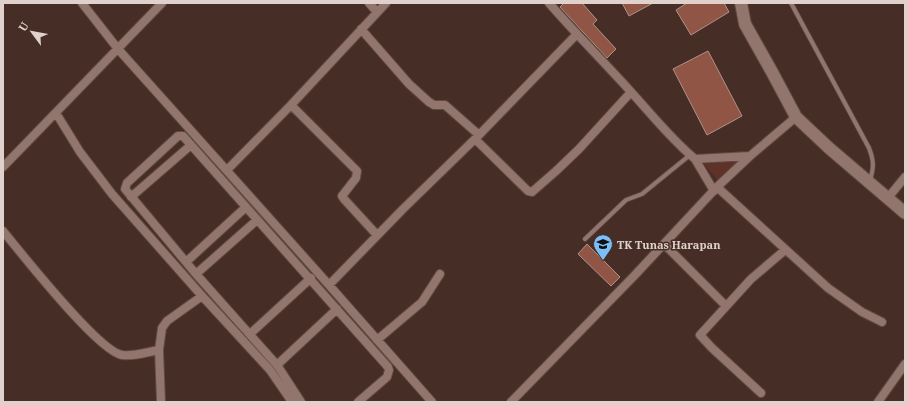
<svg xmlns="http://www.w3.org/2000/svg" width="908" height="405" font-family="'Noto Serif',serif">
	<rect width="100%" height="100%" fill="#462e27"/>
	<!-- green -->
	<path fill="#5e3226" d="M 741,160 L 719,182 L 704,164 Z"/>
	<!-- building -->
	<path fill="#915545" stroke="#af9188" d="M 564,3 L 582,3 L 597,20 L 593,24 L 616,49 L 607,58 L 560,7 Z
		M 622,3 L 653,3 L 629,16 Z
		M 687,3 L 724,3 L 729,12 L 691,35 L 676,10 Z
		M 708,51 L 742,116 L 707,135 L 673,69 Z
		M 587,244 L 620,277 L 611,286 L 578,254 Z"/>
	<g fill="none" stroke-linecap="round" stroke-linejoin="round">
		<defs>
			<path id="lane" d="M 791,3 L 869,148 C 874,161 874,167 870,180
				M 585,239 L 626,200 L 642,194 L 690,155"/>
			<path id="street" d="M 82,3 L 118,49 L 329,285 L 432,402
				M 369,3 L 377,12
				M 549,3 C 576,34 605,63 632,93 C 652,115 672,140 695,159 L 750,156
				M 361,29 L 409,84 L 429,102 L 434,105 L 445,105 L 479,135
				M 291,105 L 357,171 L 356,178 L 342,196 L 344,199 L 377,235
				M 56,113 L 80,152 L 112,194 L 202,296 L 270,370 L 292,402
				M 475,139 L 528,191 L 532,192 L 556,171 L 579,149 L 631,92
				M 695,159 L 714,191
				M 3,167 L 162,3
				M 227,170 L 291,105 L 386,3
				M 717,187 L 828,288 L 862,312 L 882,322
				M 131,197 L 191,145
				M 887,199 L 905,177
				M 3,231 C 22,254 98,351 122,355 C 133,357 147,352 159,350
				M 664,244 L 726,306
				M 186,262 L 246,207
				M 196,274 L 257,220
				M 329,285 L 403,209 L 479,135 L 576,35
				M 250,334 L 311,278
				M 377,340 L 422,302 L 440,274
				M 277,365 L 196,274 L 125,189 L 127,183 L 178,136 L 183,136 L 191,145 L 388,367 L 389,370 L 387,377 L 358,402
				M 761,393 L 712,348 L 700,335 L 751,279 L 785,250
				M 161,402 L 159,350 L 162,328 L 167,321 L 202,296
				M 301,402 L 277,365 L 337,309
				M 511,402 L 634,276 L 717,187 L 750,156 L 796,117
				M 878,402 L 905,364"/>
			<path id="secondary" d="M 741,3 L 745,24 L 772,72 L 796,117 L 829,148 L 905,213"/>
		</defs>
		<!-- lane casing -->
		<use href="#lane" stroke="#5f4a44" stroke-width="5.5"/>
		<!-- street casing -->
		<use href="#street" stroke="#5f4a44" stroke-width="10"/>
		<!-- secondary casing -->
		<use href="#secondary" stroke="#5f4a44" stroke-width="14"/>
		<!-- lane -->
		<use href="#lane" stroke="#92756d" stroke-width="4"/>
		<!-- street -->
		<use href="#street" stroke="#92756d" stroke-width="8"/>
		<!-- secondary -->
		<use href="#secondary" stroke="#92756d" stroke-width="12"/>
	</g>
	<!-- icons -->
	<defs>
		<symbol id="school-pin" viewBox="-11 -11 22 30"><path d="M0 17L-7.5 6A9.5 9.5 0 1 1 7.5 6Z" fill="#7bbef8" stroke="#462e27"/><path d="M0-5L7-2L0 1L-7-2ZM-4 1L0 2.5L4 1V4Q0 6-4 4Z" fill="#111"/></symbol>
	</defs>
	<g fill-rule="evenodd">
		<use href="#school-pin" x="592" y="233" width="22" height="30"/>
	</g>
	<g text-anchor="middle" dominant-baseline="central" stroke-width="3" stroke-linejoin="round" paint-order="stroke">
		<!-- poi labels -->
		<g font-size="11" font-weight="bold" fill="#e1d1cc" stroke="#462e27" text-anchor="start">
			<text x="617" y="244">TK Tunas Harapan</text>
		</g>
	</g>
	<!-- border -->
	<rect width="908" height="405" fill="none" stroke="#e1d1cc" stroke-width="8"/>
	<!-- north arrow -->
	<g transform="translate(32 32) rotate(302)" stroke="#462e27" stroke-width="3" paint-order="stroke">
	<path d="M0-3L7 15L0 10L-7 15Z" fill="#e1d1cc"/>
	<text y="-6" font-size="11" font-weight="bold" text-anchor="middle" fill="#e1d1cc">U</text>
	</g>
</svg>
